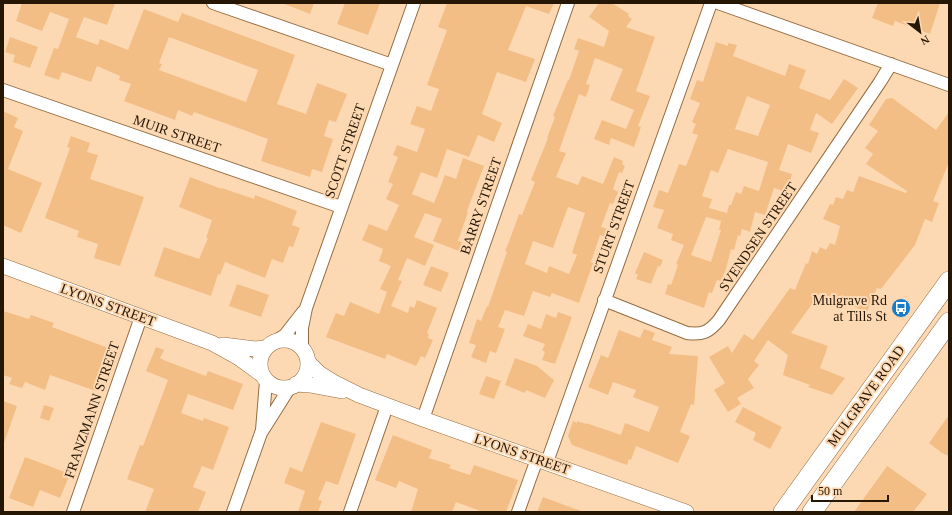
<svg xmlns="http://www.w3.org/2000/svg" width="952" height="515" font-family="Georgia,serif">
	<rect width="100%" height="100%" fill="#fdd9b3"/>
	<!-- building -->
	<path fill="#f2be86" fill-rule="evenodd" d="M 22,3 L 115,3 L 107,25 L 84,17 L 76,37 L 98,45 L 100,39 L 128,50 L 144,9 L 178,22 L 182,13 L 295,55 L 277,104 L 306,114 L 317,83 L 347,94 L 336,122 L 329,120 L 324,136 L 333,139 L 322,172 L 312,169 L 310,177 L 261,161 L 268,139 L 194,112 L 192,116 L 178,110 L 175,120 L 124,101 L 131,84 L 119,80 L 120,76 L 97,66 L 91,82 L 62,72 L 59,80 L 44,75 L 54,48 L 58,49 L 69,19 L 50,12 L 42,31 L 16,21 ZM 169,37 L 258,70 L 246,102 L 159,70 L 162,64 L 159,63 Z
		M 282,3 L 314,3 L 310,14 Z
		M 345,3 L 380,3 L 368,35 L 337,24 Z
		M 447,3 L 554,3 L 549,14 L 526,6 L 508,50 L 535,59 L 526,82 L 497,72 L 482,114 L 502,123 L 494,142 L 478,135 L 469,157 L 447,149 L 437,178 L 421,172 L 412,194 L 434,203 L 445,175 L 456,179 L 463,158 L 484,166 L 467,211 L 468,212 L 458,241 L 462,242 L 459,251 L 433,241 L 442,219 L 425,213 L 414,237 L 434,245 L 425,266 L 407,258 L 398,280 L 402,281 L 391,306 L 408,313 L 410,306 L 414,308 L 417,300 L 437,308 L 427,333 L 429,334 L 428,338 L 433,340 L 425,358 L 421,356 L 416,366 L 387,354 L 385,359 L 326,337 L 336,313 L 344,316 L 350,302 L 379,314 L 387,292 L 380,289 L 391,266 L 379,261 L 383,249 L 362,240 L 369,224 L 387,231 L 399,205 L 386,199 L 393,184 L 388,182 L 398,157 L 393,155 L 397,145 L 417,152 L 425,129 L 410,124 L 417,106 L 431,111 L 439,89 L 427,85 L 447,30 L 438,27 Z
		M 599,3 L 612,3 L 629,14 L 628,16 L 632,19 L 626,27 L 655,37 L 636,91 L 650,96 L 638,126 L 641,127 L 634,147 L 611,138 L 609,145 L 594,139 L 602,120 L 626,129 L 634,110 L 610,100 L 623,69 L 595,58 L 586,84 L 590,85 L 586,97 L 579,94 L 559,151 L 566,153 L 556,177 L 578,185 L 582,176 L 603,184 L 614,157 L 623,161 L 622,164 L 625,166 L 622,173 L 619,172 L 613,189 L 618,192 L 613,204 L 610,203 L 601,227 L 610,230 L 608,237 L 600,235 L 591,262 L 593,263 L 579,303 L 552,293 L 550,297 L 533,291 L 524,316 L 505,310 L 498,327 L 505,329 L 496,353 L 490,351 L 486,363 L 471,357 L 476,345 L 469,343 L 477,319 L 481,321 L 487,306 L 488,307 L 507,252 L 505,251 L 510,239 L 519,214 L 522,215 L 535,182 L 531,180 L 548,138 L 547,138 L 555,117 L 553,116 L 568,80 L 569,80 L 579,51 L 574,49 L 578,38 L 604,47 L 609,31 L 589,17 ZM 568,207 L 585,213 L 572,253 L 577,255 L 569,274 L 549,266 L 547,273 L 525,264 L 533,241 L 553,248 Z
		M 878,3 L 940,3 L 930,34 L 895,21 L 893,26 L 872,18 Z
		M 10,37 L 38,47 L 30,68 L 13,62 L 15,55 L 5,52 Z
		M 716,42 L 728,46 L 728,43 L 737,45 L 733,56 L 785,76 L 789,64 L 806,70 L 799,88 L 830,100 L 844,79 L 858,88 L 832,124 L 816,113 L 810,130 L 819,133 L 811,153 L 788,144 L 779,170 L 792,174 L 786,192 L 774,188 L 765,215 L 755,212 L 750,232 L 742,229 L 740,236 L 738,235 L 734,250 L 731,249 L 726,269 L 721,281 L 717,280 L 712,293 L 709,292 L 704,308 L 665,294 L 668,284 L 671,285 L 678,265 L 676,264 L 684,245 L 671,240 L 673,234 L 657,228 L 664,210 L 653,207 L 659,190 L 668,193 L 679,164 L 686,166 L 698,135 L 692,133 L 696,124 L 692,122 L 700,103 L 690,99 L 697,80 L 703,82 ZM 747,96 L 770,105 L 758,136 L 735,129 ZM 728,149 L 768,162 L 759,191 L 744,186 L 741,194 L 736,192 L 731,205 L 729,205 L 727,213 L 709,208 L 712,199 L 702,196 L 711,170 L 718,173 ZM 706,217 L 721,221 L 719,230 L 721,230 L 711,262 L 691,255 Z
		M 892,98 L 936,130 L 949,112 L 949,162 L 933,201 L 939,203 L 932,222 L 925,219 L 915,245 L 881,289 L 877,288 L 867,312 L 820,293 L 791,333 L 828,346 L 820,368 L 845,378 L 832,395 L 808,387 L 810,385 L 783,375 L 788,355 L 768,340 L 754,361 L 759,365 L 748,379 L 754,388 L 737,398 L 741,404 L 728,412 L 714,390 L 725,383 L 709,357 L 728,346 L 732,353 L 744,334 L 753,340 L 790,288 L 795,290 L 806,263 L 808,264 L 812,251 L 817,254 L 820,247 L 826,250 L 830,243 L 835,245 L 840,226 L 823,219 L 830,204 L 833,205 L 836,197 L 843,199 L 847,190 L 853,192 L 859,176 L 906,193 L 907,191 L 866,164 L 873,154 L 865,148 L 878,131 L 869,125 L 886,99 Z
		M 3,111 L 18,118 L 14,127 L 23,131 L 8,169 L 42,183 L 21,233 L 3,225 Z
		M 71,136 L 90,143 L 87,152 L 98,155 L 90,179 L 144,197 L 120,266 L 94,258 L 98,244 L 77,237 L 79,231 L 45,218 L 70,148 L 67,147 Z
		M 190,177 L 222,189 L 222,188 L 254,199 L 255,195 L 297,211 L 292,225 L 300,228 L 293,247 L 289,246 L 283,263 L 272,259 L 265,278 L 225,262 L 220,275 L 218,274 L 211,296 L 154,276 L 164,247 L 199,259 L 208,238 L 206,238 L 212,220 L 179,207 Z
		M 644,252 L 663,260 L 660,267 L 658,266 L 651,284 L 636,279 L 638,275 L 635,273 Z
		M 431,266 L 449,273 L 441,292 L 423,285 Z
		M 237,284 L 269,295 L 261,317 L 229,306 Z
		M 3,311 L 29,319 L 31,315 L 54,323 L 52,327 L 111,349 L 96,391 L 50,375 L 45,390 L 25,382 L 22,388 L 9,384 L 12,378 L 3,375 Z
		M 558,312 L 572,317 L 555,364 L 542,360 L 545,352 L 542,350 L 545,344 L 523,336 L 528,324 L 541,329 L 546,314 L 556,318 Z
		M 644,329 L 655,333 L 652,340 L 672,347 L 669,354 L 698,356 L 694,405 L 691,404 L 680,432 L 690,436 L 678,463 L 636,446 L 631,460 L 629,459 L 627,465 L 572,445 L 568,436 L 573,421 L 577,423 L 577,421 L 586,424 L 586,423 L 621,435 L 625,423 L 649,432 L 659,407 L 633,397 L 636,390 L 613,382 L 608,395 L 588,387 L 601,355 L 608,358 L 619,330 L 640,338 Z
		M 156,347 L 164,350 L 160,358 L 166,361 L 206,376 L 208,371 L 243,384 L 233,410 L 188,394 L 181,413 L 203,421 L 204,418 L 229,427 L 213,470 L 202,466 L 193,487 L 206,492 L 198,512 L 145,512 L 154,489 L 127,479 L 140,445 L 143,446 L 168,380 L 146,371 Z
		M 515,358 L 537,366 L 554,380 L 545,398 L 526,390 L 525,393 L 505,385 Z
		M 486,376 L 501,381 L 494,399 L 479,394 Z
		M 3,401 L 17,406 L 4,443 L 3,443 Z
		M 44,405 L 54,408 L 49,421 L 40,418 Z
		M 743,407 L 782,427 L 770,449 L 753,440 L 756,433 L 735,422 Z
		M 949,415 L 949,456 L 942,453 L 929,443 Z
		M 321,422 L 356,434 L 338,485 L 326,481 L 318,500 L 322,501 L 318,512 L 298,512 L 305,491 L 284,483 L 290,467 L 302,472 Z
		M 393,435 L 432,450 L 429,458 L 451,465 L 449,468 L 470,475 L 474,465 L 518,480 L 506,512 L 483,512 L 456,502 L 452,512 L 411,512 L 418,489 L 399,481 L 396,488 L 375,480 Z
		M 25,457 L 70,474 L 60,498 L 40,490 L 33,507 L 9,498 Z
		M 887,466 L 927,494 L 913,512 L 854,512 Z
		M 543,497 L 581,511 L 580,512 L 537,512 Z"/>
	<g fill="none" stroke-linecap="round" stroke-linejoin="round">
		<defs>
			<path id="minor" d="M 213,3 L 392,65
				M 718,3 L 949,85
				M 3,90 L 341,207
				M 604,300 L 687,333 C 703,335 709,332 719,320 L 880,82 L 891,64
				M 276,341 L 285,335 L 303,312
				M 302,348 L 302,328 L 306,308 L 414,3
				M 423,419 L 568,3
				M 262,430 L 266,381
				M 547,462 L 711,3
				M 73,512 L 141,317
				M 233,512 L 261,433 L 290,387
				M 350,512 L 387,406
				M 518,512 L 537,459"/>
			<path id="tertiary" d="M 3,266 L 212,343 L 239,358 L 261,374
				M260 364a24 24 0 1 1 48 0a24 24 0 1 1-48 0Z
				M 223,345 L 255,349 L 265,348
				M 308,362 L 319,373 L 335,383 L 359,395 L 423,419 L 686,512
				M 296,384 L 310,385 L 342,391"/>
			<path id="primary" d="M 783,512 L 949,281
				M 812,512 L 949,322"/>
		</defs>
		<!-- minor casing -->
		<use href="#minor" stroke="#956c40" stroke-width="14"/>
		<!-- tertiary casing -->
		<use href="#tertiary" stroke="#956c40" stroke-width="16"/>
		<!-- primary casing -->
		<use href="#primary" stroke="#956c40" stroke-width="20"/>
		<!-- minor -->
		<use href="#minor" stroke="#fff" stroke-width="12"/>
		<!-- tertiary -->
		<use href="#tertiary" stroke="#fff" stroke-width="15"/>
		<!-- primary -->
		<use href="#primary" stroke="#fff" stroke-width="19"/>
	</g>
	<!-- icons -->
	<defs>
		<symbol id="bus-disc" viewBox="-11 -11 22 22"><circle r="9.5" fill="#197dc9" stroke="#fdd9b3"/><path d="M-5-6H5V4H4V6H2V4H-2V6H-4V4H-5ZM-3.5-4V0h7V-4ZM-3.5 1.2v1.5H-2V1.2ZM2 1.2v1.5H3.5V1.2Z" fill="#fff"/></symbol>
	</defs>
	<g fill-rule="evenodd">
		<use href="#bus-disc" x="890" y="297" width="22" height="22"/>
	</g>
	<g text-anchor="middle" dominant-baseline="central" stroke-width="4" stroke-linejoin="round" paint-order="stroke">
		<!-- street labels -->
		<g font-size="14" fill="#261604" stroke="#fdd9b3">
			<text transform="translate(177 134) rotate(19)">MUIR STREET</text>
			<text transform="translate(345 151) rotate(-71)">SCOTT STREET</text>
			<text transform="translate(481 206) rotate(-71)">BARRY STREET</text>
			<text transform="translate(614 227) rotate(-70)">STURT STREET</text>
			<text transform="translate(758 237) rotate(-56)">SVENDSEN STREET</text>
			<text transform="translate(108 305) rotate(20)">LYONS STREET</text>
			<text transform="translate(866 396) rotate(-54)">MULGRAVE ROAD</text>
			<text transform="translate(92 410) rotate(-71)">FRANZMANN STREET</text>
			<text transform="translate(522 454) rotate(19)">LYONS STREET</text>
		</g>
		<!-- poi labels -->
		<g font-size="14" fill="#261604" stroke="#fdd9b3" text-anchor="end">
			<text x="887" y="300">Mulgrave Rd<tspan x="887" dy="16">at Tills St</tspan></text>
		</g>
	</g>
	<!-- border -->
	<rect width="952" height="515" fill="none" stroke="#261604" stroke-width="8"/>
	<!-- north arrow -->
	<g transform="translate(920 32) rotate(149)" stroke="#fdd9b3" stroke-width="3" paint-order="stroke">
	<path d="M0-3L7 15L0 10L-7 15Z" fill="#261604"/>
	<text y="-6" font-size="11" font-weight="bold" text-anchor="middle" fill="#261604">N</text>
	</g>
	<!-- scale -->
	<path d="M812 495v6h76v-6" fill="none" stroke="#261604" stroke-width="2"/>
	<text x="818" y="495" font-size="12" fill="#261604" stroke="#fdd9b3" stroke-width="3" paint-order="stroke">50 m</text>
</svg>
